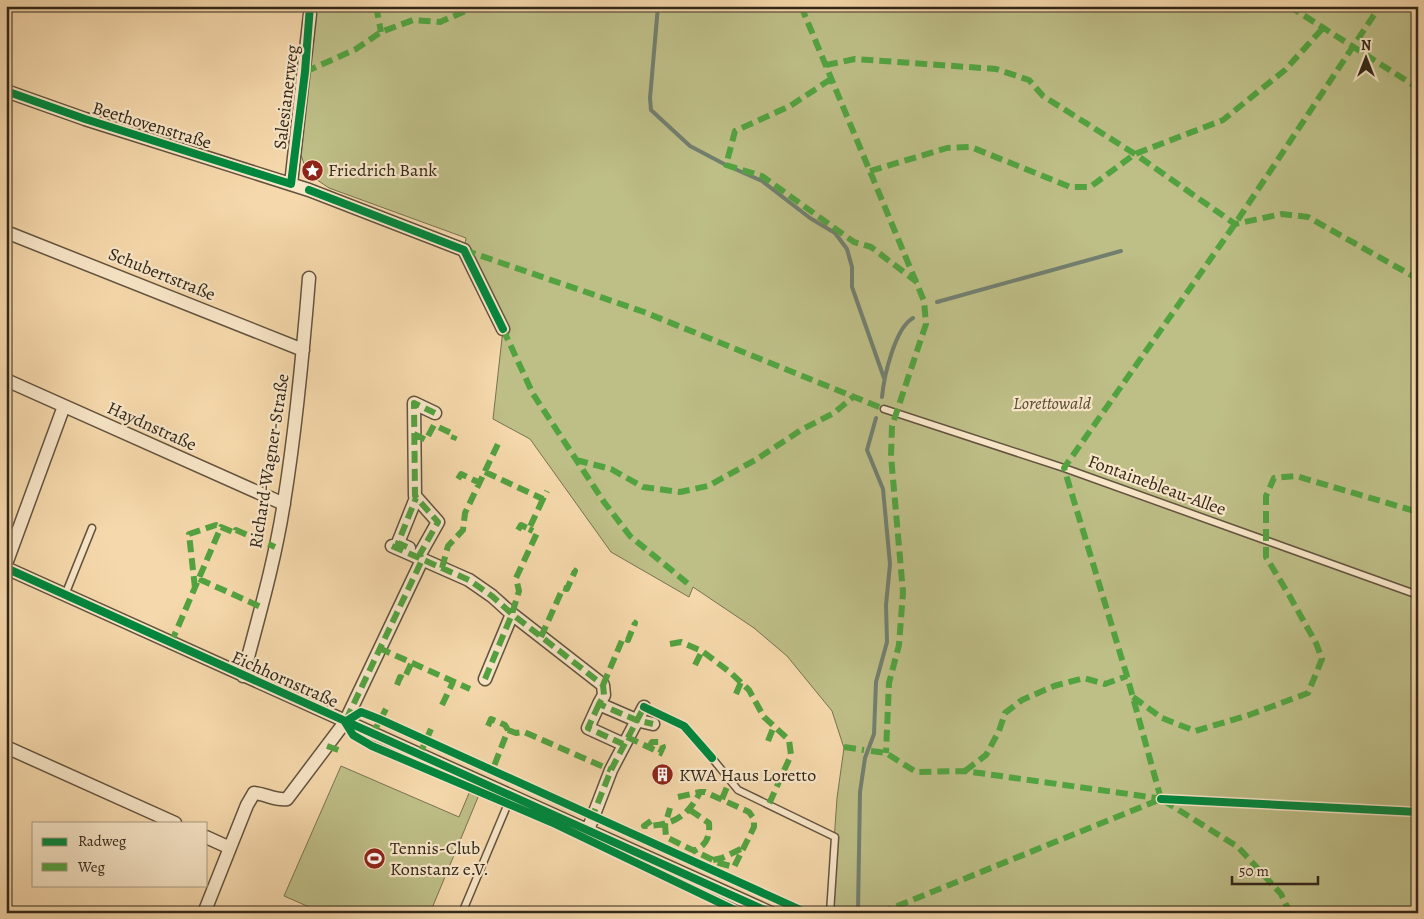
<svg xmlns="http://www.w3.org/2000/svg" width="1424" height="919" font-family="Alegreya,serif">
	<rect width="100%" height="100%" fill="#f5d8ab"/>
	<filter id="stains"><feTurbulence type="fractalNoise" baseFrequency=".004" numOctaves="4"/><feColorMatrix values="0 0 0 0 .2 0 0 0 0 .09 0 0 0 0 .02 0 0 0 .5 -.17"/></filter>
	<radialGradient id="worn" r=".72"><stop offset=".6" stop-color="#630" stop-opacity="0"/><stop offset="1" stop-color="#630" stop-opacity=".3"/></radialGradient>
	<!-- green -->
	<path fill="#bebe87" stroke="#787250" d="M 310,6 L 1418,6 L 1418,913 L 829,913 L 837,798 L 844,748 L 832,711 L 787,656 L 754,628 L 693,587 L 689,597 L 611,552 L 530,439 L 493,419 L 503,329 L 464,250 L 466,238 L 329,188 L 307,173 L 301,155 Z
		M 341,766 L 459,817 L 472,786 L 481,790 L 430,913 L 323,913 L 284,896 Z"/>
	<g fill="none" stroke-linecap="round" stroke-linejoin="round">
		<!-- stream -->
		<path stroke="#727f6f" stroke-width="4" d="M 658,6 L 650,98 L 651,110 L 690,146 L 726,165 L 762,181 L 810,218 L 835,233 L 847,249 L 852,267 L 852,287 L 884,378
			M 937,302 L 1121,251
			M 882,397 C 884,376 895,328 913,318
			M 858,910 L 860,792 L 865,758 L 874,734 L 876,682 L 887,642 L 886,605 L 890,564 L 883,489 L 867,450 L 876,418"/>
		<defs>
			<path id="lane" d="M 884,409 L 1064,468 L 1418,595
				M 65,595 L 92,528
				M 712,758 L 738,790 L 835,837 L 830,913
				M 462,913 L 512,794"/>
			<path id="street" d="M 6,91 L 85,119 L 309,190 L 464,250 L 503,329
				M 291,184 L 310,14
				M 6,232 L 303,350
				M 6,380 L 284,504
				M 392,546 L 469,580 L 492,596 L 512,614 L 603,685 L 604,695 L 599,704 L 636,720 L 653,724
				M 409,548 L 398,543 L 416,498
				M 6,564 L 64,406
				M 6,568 L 771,913
				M 243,676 C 258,619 275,561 284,502 C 296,428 303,353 309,278
				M 485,679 L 512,614
				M 599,704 L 588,728 L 623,744
				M 6,747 L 175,823
				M 588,830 L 611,770 L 644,707
				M 206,837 L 228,847
				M 204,913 L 247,805 L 254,793 C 266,794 276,801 287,799 L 345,722 L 422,560 L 420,554 L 438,522 L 415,496 L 414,403 L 435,413"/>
		</defs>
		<!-- lane casing -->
		<use href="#lane" stroke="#63533e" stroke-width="9"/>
		<!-- street casing -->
		<use href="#street" stroke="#63533e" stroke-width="15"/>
		<!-- lane -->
		<use href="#lane" stroke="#f8e6c8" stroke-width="6"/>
		<!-- street -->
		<use href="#street" stroke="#f8e6c8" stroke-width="12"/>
		<!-- quiet -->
		<path stroke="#52a340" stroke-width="6" stroke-dasharray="12 6" stroke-linecap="butt" d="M 376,6 L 381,32
			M 801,6 L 924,301 L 926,324 L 892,426 L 891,456 L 903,592 L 899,645 L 889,683 L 886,753
			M 1289,6 L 1418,88
			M 826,65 L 855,59 L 996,69 L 1029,80 L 1043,96 L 1135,154 L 1235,224 L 1282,214 L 1308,217 L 1418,279
			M 305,72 L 356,49 L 381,32 L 413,20 L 440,22 L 477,6
			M 831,79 L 790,106 L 735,131 L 726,165 L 762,176 L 854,242 L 871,247 L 917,282
			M 870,171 L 947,148 L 971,147 L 1070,187 L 1090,187 L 1135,154 L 1223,120 L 1285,70 L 1323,28
			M 464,250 L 644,312 L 884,409
			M 503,329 L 533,394 L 604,502 L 630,536 L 692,587
			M 414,434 L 426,440 L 434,425 L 455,435 L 453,440
			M 576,460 L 611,469 L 643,487 L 680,492 L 708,486 L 757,459 L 801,430 L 834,413 L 853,397
			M 485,472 L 543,499 L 547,491
			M 458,479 L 461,474 L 480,483
			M 518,530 L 521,525 L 529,529 L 543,499
			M 392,546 L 469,580 L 492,596 L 512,614 L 603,685 L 604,695 L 599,704 L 636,720 L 653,724
			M 407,547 L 398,543 L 416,498
			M 442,568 L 448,546 L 463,530 L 465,513 L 498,444
			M 199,579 L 261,607
			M 195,588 L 189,534 L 216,525 L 221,527
			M 541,637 L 563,588 L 567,589 L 575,571 L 573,570
			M 171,643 L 221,527 L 235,533 L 236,530 L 275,547
			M 670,644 L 681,642 L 702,651 L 731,673 L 749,690 L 764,717 L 789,740 L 791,755 L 769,804
			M 379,648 L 470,689
			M 695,665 L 702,651
			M 485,679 L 512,614 L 519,591 L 516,578 L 537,533 L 529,529
			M 397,685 L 400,677 L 404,679 L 411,664
			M 603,685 L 623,638 L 628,640 L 635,623 L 633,622
			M 736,694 L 741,682
			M 1133,697 L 1162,718 L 1195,731 L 1249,715 L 1308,693 L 1322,659 L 1316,643 L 1289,595 L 1266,557 L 1266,496 L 1274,478 L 1296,476 L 1418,512
			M 599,704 L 588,728 L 623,744
			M 442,705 L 453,682
			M 346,720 L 422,560 L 420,554 L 438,522 L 415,496 L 414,403 L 435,413
			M 488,726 L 491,719 L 505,725 L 508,730 L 491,774
			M 508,730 L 516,733 L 524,732 L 611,770
			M 373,733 L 386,709
			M 627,737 L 663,754
			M 768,741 L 774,726
			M 327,746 L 341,751
			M 649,747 L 652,742 L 661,742 L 663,747 L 660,753
			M 844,747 L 864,750
			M 871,751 L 886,753 L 916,772 L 965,771 L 1164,799
			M 420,754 L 431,729
			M 965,771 L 986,755 L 999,731 L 1005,713 L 1022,700 L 1054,686 L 1084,678 L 1105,684 L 1127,676
			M 678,797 L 700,792
			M 722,799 L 730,780
			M 1161,799 L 1127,676 L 1064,468 L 1235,224 L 1380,6
			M 690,810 L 709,823 C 710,836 707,845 694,851
			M 591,820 L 611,770 L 644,707
			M 651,821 L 644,826 C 671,826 688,817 700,792 L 705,792 L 749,812 L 754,819 L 754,827 L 734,867 L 719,863 L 666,837 L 665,825 L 670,808
			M 713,860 L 722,858 L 743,848
			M 831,910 L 833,913
			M 880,913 L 1161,799 L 1238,847 L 1281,894 L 1290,913"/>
		<defs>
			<path id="cycleway" d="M 6,91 L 85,119 L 291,184 L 305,72 L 310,6
				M 309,190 L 464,250 L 503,329
				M 6,568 L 771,913
				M 644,707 L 684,726 L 712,758
				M 345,722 L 361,712 L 379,719 L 807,913
				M 345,722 L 353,735 L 372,746 L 551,822 L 741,913
				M 1161,799 L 1418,812"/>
		</defs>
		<!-- cycleway casing -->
		<use href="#cycleway" stroke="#f8e6c8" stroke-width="11"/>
		<!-- cycleway -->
		<use href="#cycleway" stroke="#00873e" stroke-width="8"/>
	</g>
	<!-- icons -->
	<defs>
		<symbol id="sight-disc" viewBox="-11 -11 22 22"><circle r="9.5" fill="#8f2418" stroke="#f8e6c8"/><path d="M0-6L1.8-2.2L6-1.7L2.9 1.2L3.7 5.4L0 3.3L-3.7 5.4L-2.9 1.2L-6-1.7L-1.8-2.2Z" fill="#fff"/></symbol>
		<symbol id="building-disc" viewBox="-11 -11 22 22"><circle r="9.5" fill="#8f2418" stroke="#f8e6c8"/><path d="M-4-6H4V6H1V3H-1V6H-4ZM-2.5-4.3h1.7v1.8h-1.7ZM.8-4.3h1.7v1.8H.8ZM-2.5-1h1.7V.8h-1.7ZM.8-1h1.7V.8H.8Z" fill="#fff"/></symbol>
		<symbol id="stadium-disc" viewBox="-11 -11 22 22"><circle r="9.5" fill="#8f2418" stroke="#f8e6c8"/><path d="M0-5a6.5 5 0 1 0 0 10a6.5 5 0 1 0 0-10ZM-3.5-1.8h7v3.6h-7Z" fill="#fff"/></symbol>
	</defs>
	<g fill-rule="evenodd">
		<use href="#sight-disc" x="300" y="158" width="25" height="25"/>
		<use href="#building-disc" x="650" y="762" width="25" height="25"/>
		<use href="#stadium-disc" x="362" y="846" width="25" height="25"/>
	</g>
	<g text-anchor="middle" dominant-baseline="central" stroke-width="4.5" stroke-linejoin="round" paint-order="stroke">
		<!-- street labels -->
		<g font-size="18" fill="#322719" stroke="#f8e6c8">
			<text transform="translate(286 97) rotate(-83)">Salesianerweg</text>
			<text transform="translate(152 125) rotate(17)">Beethovenstraße</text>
			<text transform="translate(162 274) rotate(22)">Schubertstraße</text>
			<text transform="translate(152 426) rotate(24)">Haydnstraße</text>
			<text transform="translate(269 461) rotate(-81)">Richard-Wagner-Straße</text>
			<text transform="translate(1157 485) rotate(20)">Fontainebleau-Allee</text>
			<text transform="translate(285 679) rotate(24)">Eichhornstraße</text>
		</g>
		<!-- poi labels -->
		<g font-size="18" fill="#322719" stroke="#f8e6c8" text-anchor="start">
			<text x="328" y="170">Friedrich Bank</text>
			<text x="679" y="775">KWA Haus Loretto</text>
			<text x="390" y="848">Tennis-Club<tspan x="390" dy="21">Konstanz e.V.</tspan></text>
		</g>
		<!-- park labels -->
		<g font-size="18" font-style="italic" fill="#554d34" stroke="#f8e6c8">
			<text x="1052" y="403">Lorettowald</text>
		</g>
	</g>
	<!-- margin -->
	<rect width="1424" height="919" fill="none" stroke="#f5d8ab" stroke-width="25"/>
	<rect x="8" y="8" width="1409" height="904" fill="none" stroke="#322719" stroke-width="2.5"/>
	<rect x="12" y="12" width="1399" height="894" fill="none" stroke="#322719"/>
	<!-- legend -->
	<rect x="32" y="822" width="175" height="65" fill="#f8e6c8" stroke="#a99a82"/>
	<rect x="42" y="838" width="25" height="8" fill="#00873e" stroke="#a99a82"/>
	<text x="78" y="846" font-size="15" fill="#322719">Radweg</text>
	<rect x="42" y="863" width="25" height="8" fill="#52a340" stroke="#a99a82"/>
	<text x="78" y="872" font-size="15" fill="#322719">Weg</text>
	<!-- north arrow -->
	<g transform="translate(1366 58)" stroke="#f8e6c8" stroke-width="4" paint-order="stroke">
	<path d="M0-4L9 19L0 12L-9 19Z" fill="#322719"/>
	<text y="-8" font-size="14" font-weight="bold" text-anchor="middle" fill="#322719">N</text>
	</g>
	<!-- scale -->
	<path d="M1232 876v8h86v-8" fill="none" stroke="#322719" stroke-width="2.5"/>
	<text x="1239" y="876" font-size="15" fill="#322719" stroke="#f8e6c8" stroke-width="4" paint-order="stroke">50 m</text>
	<rect width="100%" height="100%" filter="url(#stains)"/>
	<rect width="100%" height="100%" fill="url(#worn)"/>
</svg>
